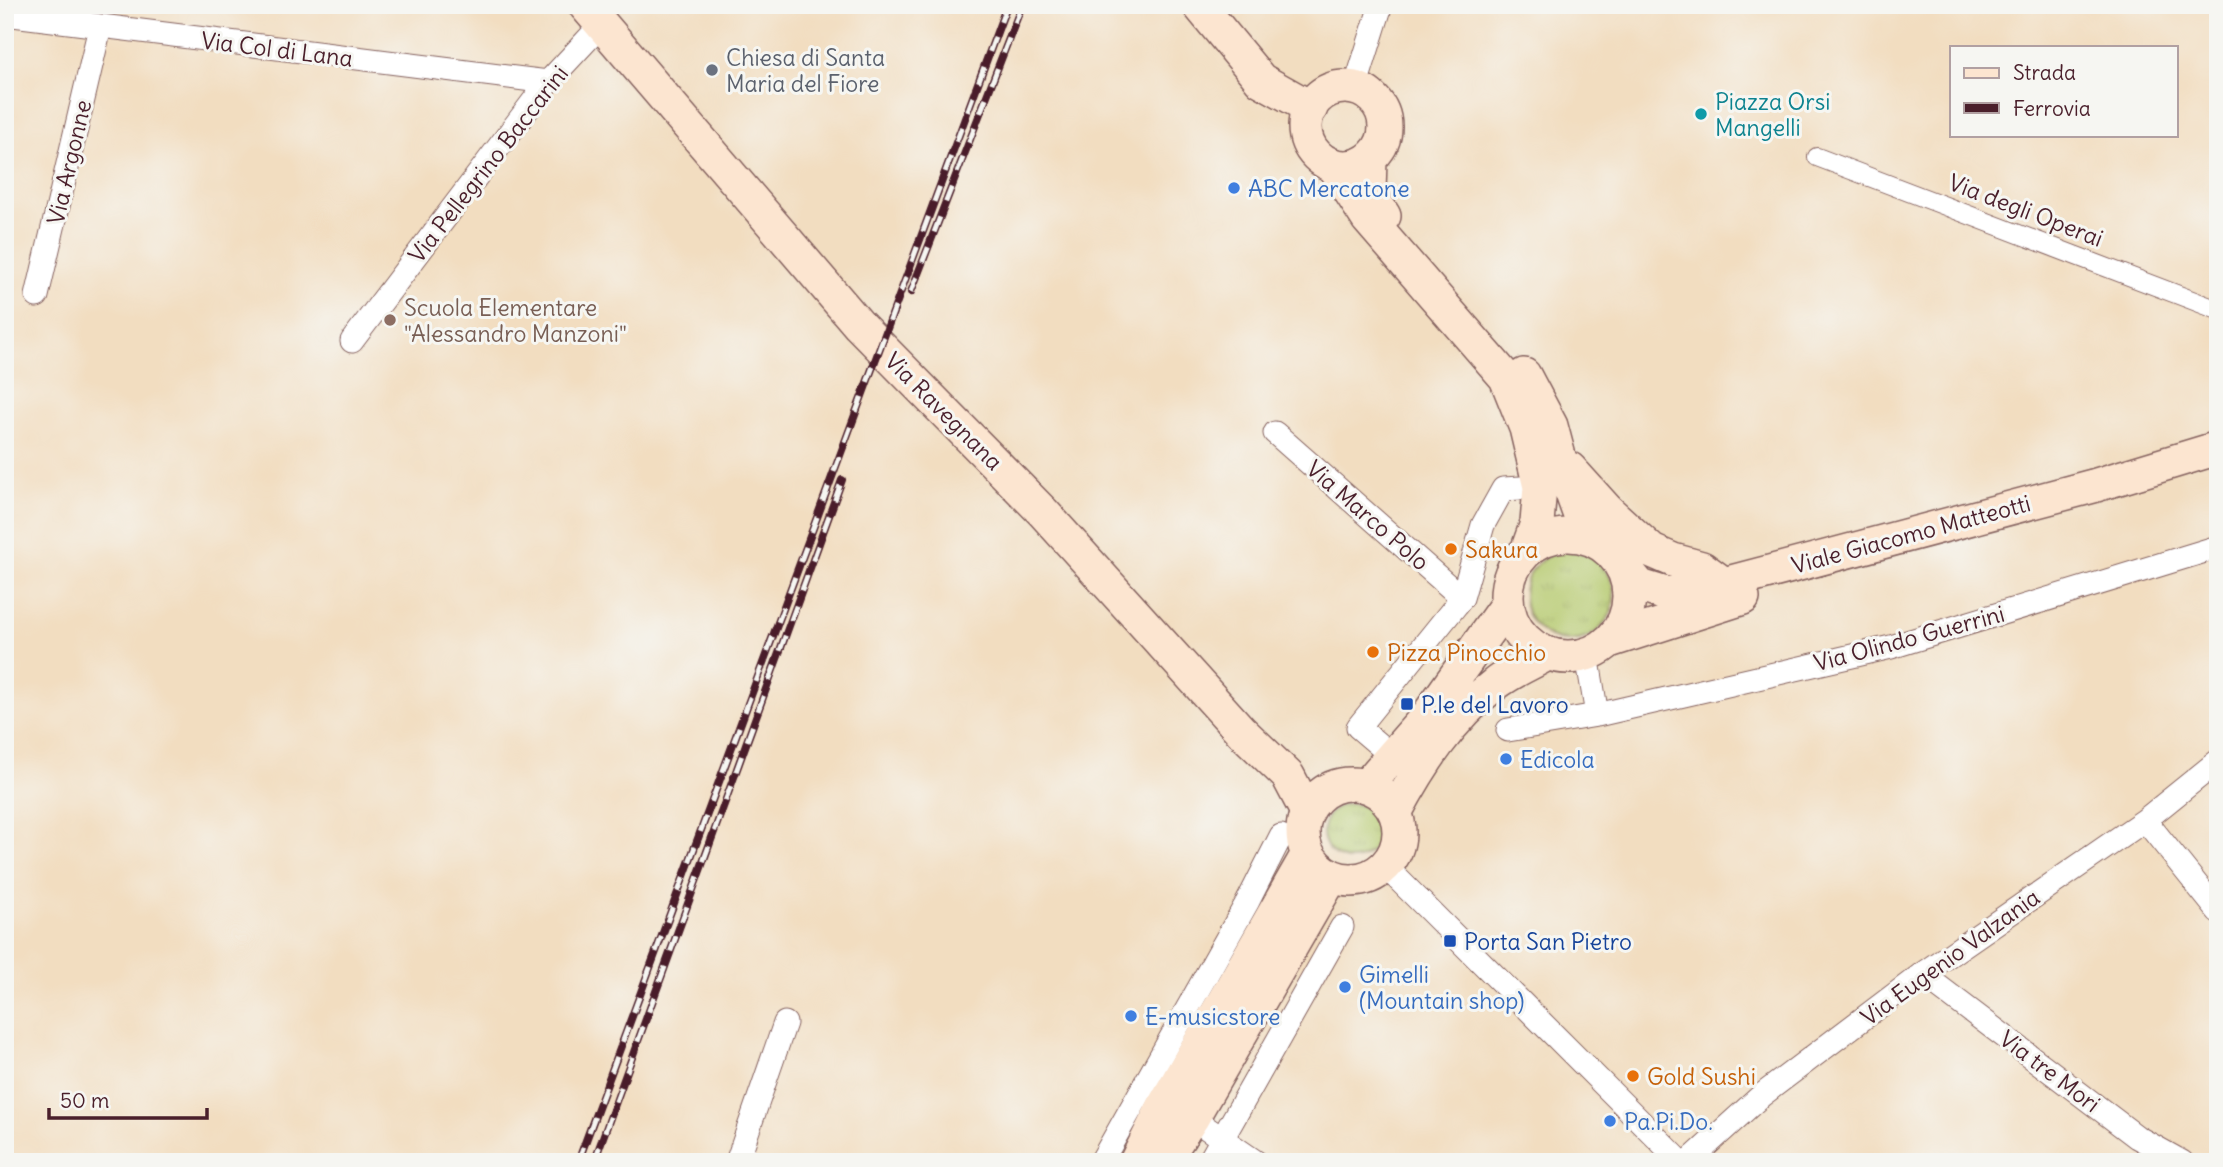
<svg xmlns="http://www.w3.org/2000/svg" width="2223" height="1167" font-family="Delius,sans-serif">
	<defs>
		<pattern id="grass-tufts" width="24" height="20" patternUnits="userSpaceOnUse" patternTransform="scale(1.75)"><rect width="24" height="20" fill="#b5c96d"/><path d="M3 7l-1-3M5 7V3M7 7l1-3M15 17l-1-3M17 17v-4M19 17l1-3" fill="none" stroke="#9dac5f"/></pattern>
	</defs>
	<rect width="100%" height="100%" fill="#f6f6f2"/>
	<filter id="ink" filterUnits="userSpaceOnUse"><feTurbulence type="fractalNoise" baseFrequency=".0143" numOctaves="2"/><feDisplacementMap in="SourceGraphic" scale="14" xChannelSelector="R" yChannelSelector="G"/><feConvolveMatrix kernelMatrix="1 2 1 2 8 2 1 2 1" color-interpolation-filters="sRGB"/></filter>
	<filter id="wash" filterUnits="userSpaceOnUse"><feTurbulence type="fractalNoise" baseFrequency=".00686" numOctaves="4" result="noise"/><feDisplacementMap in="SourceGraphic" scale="28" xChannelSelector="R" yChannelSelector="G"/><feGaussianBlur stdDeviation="1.57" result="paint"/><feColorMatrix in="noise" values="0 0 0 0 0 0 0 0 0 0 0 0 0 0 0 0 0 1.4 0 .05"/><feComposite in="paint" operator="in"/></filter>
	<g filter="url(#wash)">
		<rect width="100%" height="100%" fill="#f2ddc0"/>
		<!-- grass -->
		<path fill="url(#grass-tufts)" stroke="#80744c" stroke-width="2" d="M1524 596a45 45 0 1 1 90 0a45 45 0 1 1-90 0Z
			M1323 832a28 28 0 1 1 56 0a28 28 0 1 1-56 0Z"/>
	</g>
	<g filter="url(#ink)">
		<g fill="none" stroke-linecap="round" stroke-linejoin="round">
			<defs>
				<path id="pedestrian" d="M 1817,157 L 2218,310"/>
				<path id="minor" d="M 5,14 L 548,82
					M 1355,88 L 1381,5
					M 37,296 L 100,27
					M 352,341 L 548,82 L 602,24
					M 1275,433 L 1462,598
					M 1587,655 L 1597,715
					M 1508,730 L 1597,715 L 1891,647 L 2218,547
					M 1392,756 L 1358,727 L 1462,598 L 1483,525 L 1503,489 L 1540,487
					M 2145,820 L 2218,911
					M 1385,866 L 1681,1162
					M 1922,974 L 2137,1137 L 2182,1162
					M 1192,1118 L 1256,1162
					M 737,1162 L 785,1023
					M 1101,1162 L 1248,901 L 1281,836
					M 1209,1162 L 1342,927
					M 1688,1162 L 1762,1095 L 1922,974 L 2145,820 L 2218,761"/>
				<path id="secondary" d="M 585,5 L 859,325 L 1043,512 L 1241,731 L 1288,776 L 1307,812
					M 1199,5 L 1261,80 L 1311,108
					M1305 127a40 40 0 1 1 80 0a40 40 0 1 1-80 0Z
					M 1370,159 L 1369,192 L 1384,216
					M 1334,166 L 1368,219 L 1506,378 L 1526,428 L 1540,487 L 1537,523 L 1527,551
					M 1524,375 L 1551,426 L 1560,460 L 1588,538
					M 1570,469 L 1607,510 L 1652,551 L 1673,560 L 1702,568 L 1724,584
					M1507 596a61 61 0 1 1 122 0a61 61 0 1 1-122 0Z
					M 1615,556 L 1640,586 L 1666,594 L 1724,584 L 2093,486 L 2218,448
					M 1612,640 L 1743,598
					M1303 832a48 48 0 1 1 96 0a48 48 0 1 1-96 0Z
					M 1366,786 L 1428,715 L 1507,604
					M 1395,813 C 1421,764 1451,718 1495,684 C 1510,672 1530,664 1547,654
					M 1136,1162 L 1165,1104 L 1308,854
					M 1163,1162 L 1192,1118 L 1332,876"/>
			</defs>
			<!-- pedestrian casing -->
			<use href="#pedestrian" stroke="#85625f" stroke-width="20"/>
			<!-- minor casing -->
			<use href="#minor" stroke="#85625f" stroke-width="25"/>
			<!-- secondary casing -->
			<use href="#secondary" stroke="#85625f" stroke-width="36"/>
			<!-- pedestrian -->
			<use href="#pedestrian" stroke="#fff" stroke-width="18"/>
			<!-- minor -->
			<use href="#minor" stroke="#fff" stroke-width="23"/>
			<!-- secondary -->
			<use href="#secondary" stroke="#fce5d0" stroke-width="33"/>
			<defs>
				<path id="rail" d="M 911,292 L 1022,5
					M 578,1162 L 1007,5
					M 594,1162 L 842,480"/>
			</defs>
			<!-- rail casing -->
			<use href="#rail" stroke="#4a1f2b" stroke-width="8"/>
			<!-- rail -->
			<use href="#rail" stroke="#f6f6f2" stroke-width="5" stroke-dasharray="16" stroke-linecap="butt"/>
		</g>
	</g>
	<!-- markers -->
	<circle fill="#6b7280" stroke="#f6f6f2" stroke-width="2.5" cx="712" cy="70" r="7"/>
	<circle fill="#0f9aa8" stroke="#f6f6f2" stroke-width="2.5" cx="1701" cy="114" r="7"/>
	<g fill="#3f7fe0" stroke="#f6f6f2" stroke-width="2.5">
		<circle cx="1234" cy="188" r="7"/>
		<circle cx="1506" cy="759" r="7"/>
		<circle cx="1345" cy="987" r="7"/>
		<circle cx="1131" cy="1016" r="7"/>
		<circle cx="1610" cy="1121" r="7"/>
	</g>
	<circle fill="#8d6e63" stroke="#f6f6f2" stroke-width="2.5" cx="390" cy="320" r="7"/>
	<g fill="#e8710a" stroke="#f6f6f2" stroke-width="2.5">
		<circle cx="1451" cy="549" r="7"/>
		<circle cx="1373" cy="652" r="7"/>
		<circle cx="1633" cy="1076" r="7"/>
	</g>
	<g fill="#1a4fb4" stroke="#f6f6f2" stroke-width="2.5">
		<rect x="1400" y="697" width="14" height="14" rx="3.5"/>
		<rect x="1443" y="934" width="14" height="14" rx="3.5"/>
	</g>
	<g text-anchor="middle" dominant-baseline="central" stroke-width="6" stroke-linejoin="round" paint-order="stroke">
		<!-- street labels -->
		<g font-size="23" fill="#4a1f2b" stroke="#f6f6f2">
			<text transform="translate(277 49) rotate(7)">Via Col di Lana</text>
			<text transform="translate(69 162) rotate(-77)">Via Argonne</text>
			<text transform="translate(488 164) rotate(-52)">Via Pellegrino Baccarini</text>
			<text transform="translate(2026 210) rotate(21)">Via degli Operai</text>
			<text transform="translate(944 411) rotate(45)">Via Ravegnana</text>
			<text transform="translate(1368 515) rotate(41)">Via Marco Polo</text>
			<text transform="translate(1911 534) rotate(-15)">Viale Giacomo Matteotti</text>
			<text transform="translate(1909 638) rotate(-15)">Via Olindo Guerrini</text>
			<text transform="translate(1950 957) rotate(-36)">Via Eugenio Valzania</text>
			<text transform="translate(2050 1071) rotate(37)">Via tre Mori</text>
		</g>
		<!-- worship labels -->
		<g font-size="23" fill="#5b616d" stroke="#f6f6f2" text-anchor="start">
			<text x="726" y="57">Chiesa di Santa<tspan x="726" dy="26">Maria del Fiore</tspan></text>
		</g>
		<!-- culture labels -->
		<g font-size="23" fill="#0d838f" stroke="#f6f6f2" text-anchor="start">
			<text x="1715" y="101">Piazza Orsi<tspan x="1715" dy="26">Mangelli</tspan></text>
		</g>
		<!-- shop labels -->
		<g font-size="23" fill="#366cbe" stroke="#f6f6f2" text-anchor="start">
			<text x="1248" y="188">ABC Mercatone</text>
			<text x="1520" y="759">Edicola</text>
			<text x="1359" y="974">Gimelli<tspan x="1359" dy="26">(Mountain shop)</tspan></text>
			<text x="1145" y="1016">E-musicstore</text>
			<text x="1624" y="1121">Pa.Pi.Do.</text>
		</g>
		<!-- education labels -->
		<g font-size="23" fill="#785e54" stroke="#f6f6f2" text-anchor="start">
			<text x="404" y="307">Scuola Elementare<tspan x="404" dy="26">"Alessandro Manzoni"</tspan></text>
		</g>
		<!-- food labels -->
		<g font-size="23" fill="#c56008" stroke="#f6f6f2" text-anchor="start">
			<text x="1465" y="549">Sakura</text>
			<text x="1387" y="652">Pizza Pinocchio</text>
			<text x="1647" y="1076">Gold Sushi</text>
		</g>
		<!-- transit labels -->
		<g font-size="23" fill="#164399" stroke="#f6f6f2" text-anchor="start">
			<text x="1421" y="704">P.le del Lavoro</text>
			<text x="1464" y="941">Porta San Pietro</text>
		</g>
	</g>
	<!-- margin -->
	<rect width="2223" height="1167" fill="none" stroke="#f6f6f2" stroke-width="28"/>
	<!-- legend -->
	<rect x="1950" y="46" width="228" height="91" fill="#f6f6f2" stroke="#b1a0a2" stroke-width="2"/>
	<rect x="1964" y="68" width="35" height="10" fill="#fce5d0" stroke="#b1a0a2" stroke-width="2"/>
	<text x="2013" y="80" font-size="21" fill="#4a1f2b">Strada</text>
	<rect x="1964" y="103" width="35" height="10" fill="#4a1f2b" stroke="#b1a0a2" stroke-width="2"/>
	<text x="2013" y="116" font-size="21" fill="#4a1f2b">Ferrovia</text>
	<!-- scale -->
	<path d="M49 1108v10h158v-10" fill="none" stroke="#4a1f2b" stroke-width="3.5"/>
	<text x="60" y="1108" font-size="21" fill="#4a1f2b" stroke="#f6f6f2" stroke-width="5" paint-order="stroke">50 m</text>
</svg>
